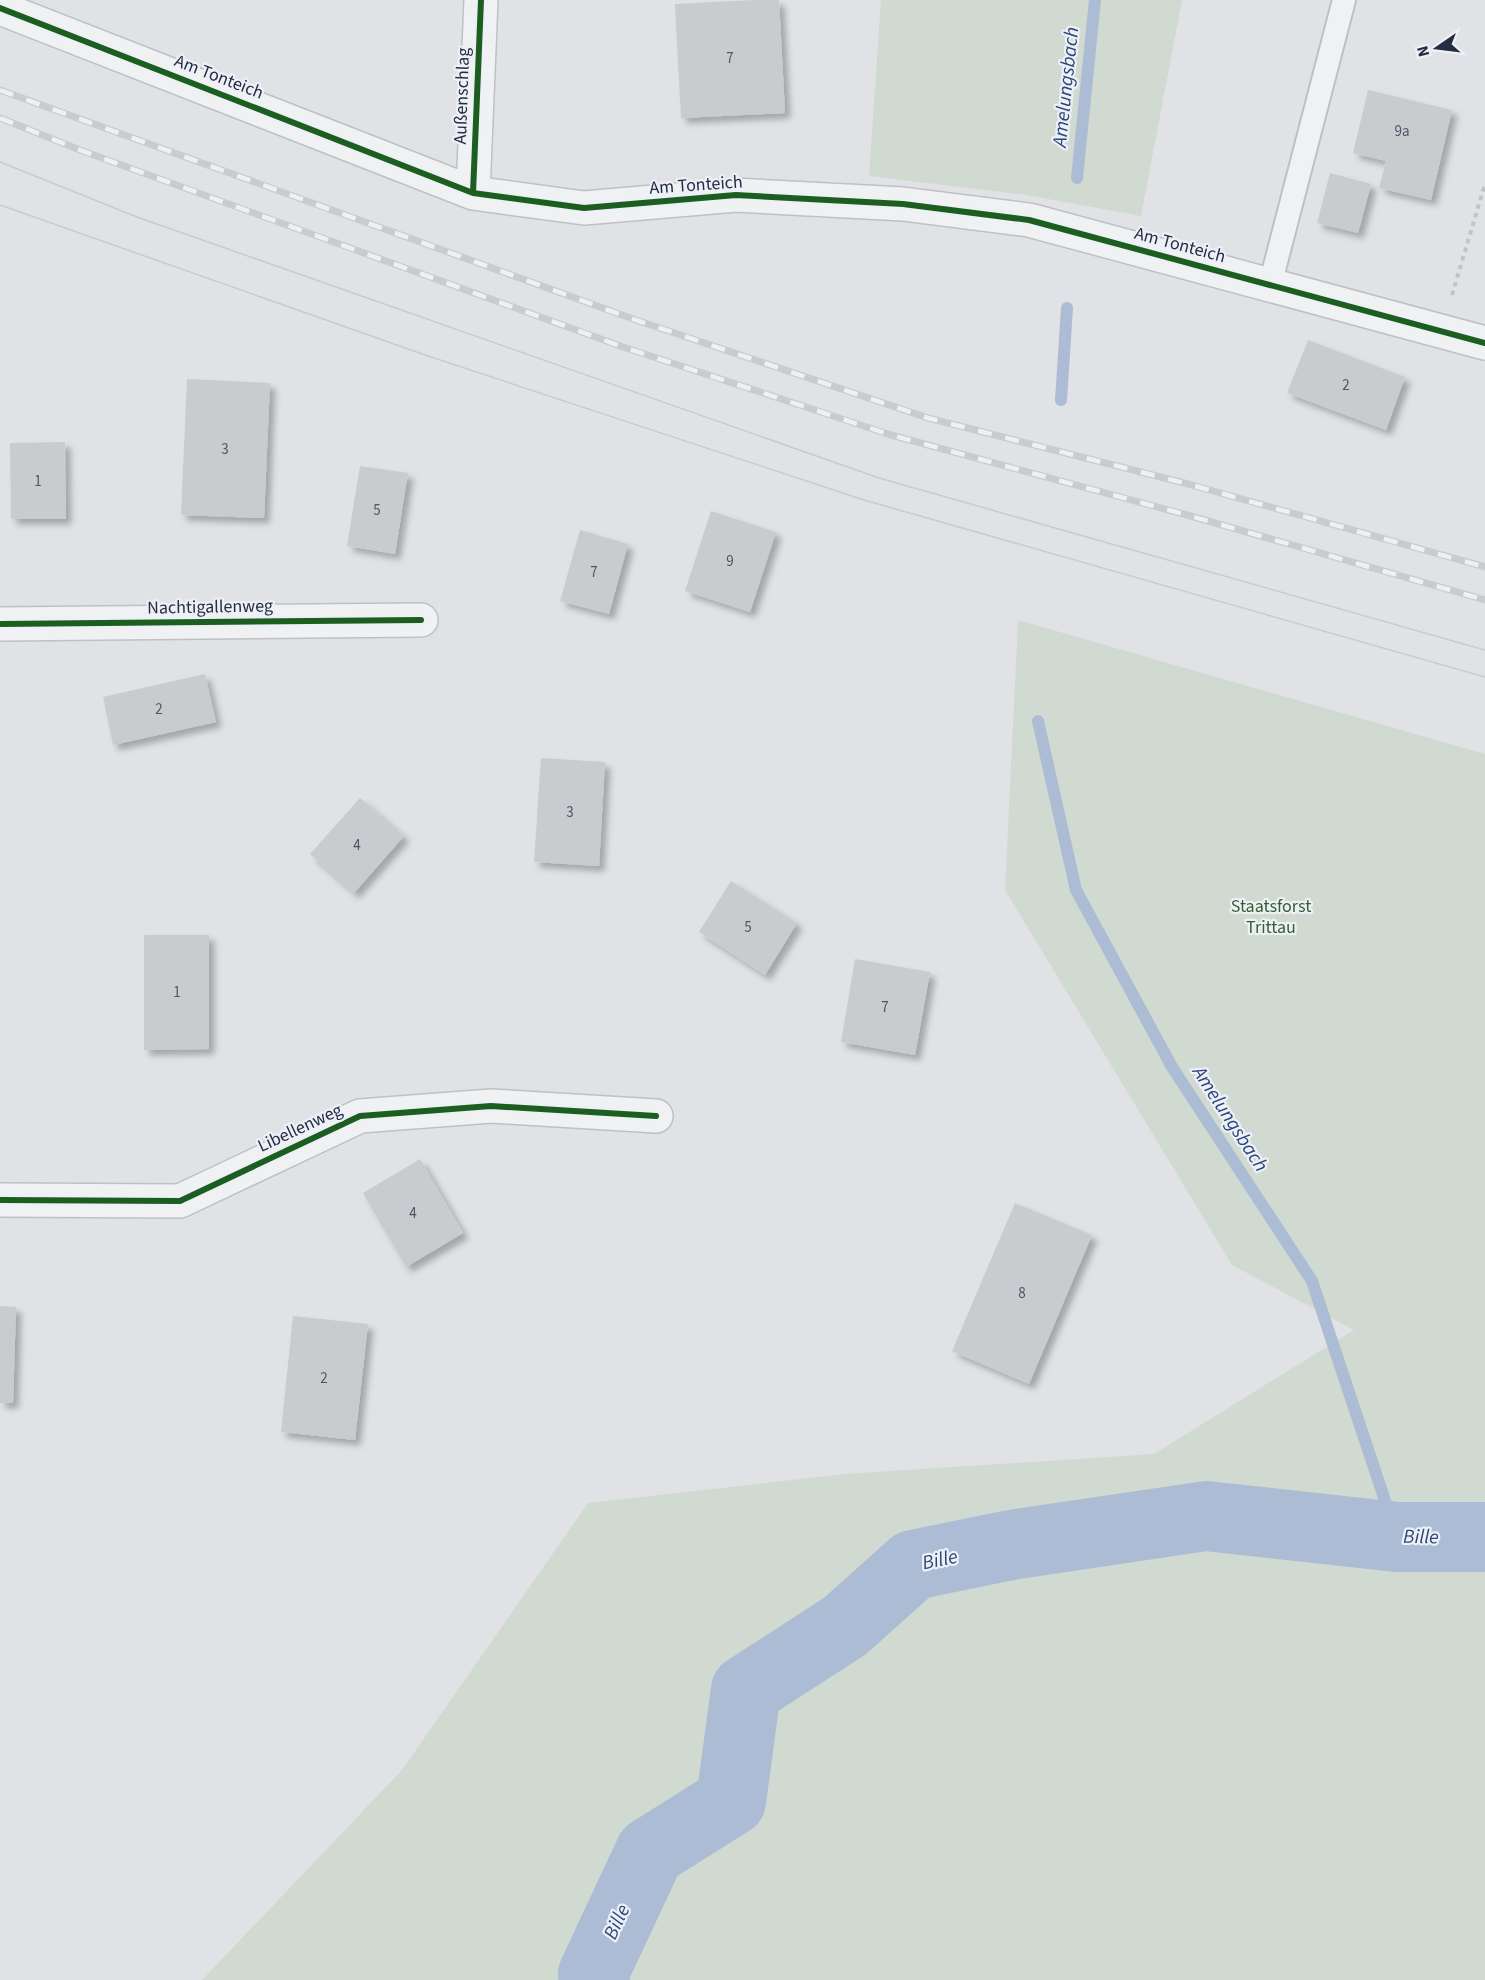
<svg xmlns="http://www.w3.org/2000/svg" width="1485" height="1980" font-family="'Source Sans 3',sans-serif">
	<defs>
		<filter id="shadow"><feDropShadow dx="5.5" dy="5.5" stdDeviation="3" flood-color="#0004"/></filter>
	</defs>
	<rect width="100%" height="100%" fill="#e1e2e6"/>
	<!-- green -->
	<path fill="#d0dad0" d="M 881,0 L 1182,0 L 1141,216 L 1026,195 L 869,176 Z
		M 1018,620 L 1485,754 L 1485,1980 L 202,1980 L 402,1770 L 588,1503 L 845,1474 L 1154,1454 L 1354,1330 L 1232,1265 L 1005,890 Z"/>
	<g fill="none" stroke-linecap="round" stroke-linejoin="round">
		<!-- stream -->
		<path stroke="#acbcd4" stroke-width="12" d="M 1077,178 L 1095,0
			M 1061,400 L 1067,308
			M 1038,721 L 1076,890 L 1172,1067 L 1312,1281 L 1397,1537"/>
		<!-- river -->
		<path stroke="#acbcd4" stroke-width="70" d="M 595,1980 L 593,1974 L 650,1852 L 731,1801 L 746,1690 L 845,1626 L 913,1565 L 1011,1545 L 1206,1516 L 1397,1537 L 1485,1537"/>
	</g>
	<!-- building -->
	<path fill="#c9cbcf" filter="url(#shadow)" d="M 753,0 L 779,0 L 785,113 L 681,118 L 675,4 Z
		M 1368,90 L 1452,110 L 1431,200 L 1379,188 L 1386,161 L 1353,153 Z
		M 1330,173 L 1371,184 L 1358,233 L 1317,223 Z
		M 1308,340 L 1405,377 L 1386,430 L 1287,393 Z
		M 187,379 L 270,383 L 264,518 L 181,515 Z
		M 65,442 L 66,519 L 11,519 L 10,443 Z
		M 360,466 L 408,473 L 395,554 L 347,546 Z
		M 711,511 L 776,532 L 750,612 L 685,591 Z
		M 580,530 L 628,544 L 609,614 L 560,601 Z
		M 205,674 L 216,722 L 113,745 L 103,697 Z
		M 541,758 L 605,762 L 599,866 L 534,862 Z
		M 360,798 L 404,836 L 354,893 L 310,854 Z
		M 731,881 L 797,923 L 765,975 L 699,932 Z
		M 144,935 L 209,935 L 209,1049 L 144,1050 Z
		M 855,959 L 930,972 L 915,1055 L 841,1042 Z
		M 420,1159 L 463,1233 L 406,1267 L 363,1193 Z
		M 1015,1203 L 1092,1235 L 1029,1384 L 952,1351 Z
		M 0,1306 L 16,1307 L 13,1403 L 0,1403 Z
		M 293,1316 L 368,1324 L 355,1440 L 281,1432 Z"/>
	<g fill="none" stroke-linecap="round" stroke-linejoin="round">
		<defs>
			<path id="lane" d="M 1270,285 L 1344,0"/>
			<path id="street" d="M 0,8 L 473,193 L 584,208 L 736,195 L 903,204 L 1029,220 L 1485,343
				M 473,193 L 481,0
				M 0,624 L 421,620
				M 0,1200 L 180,1201 L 360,1116 L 491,1106 L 656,1116"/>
		</defs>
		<!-- lane casing -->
		<use href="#lane" stroke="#bfc0c4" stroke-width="26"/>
		<!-- street casing -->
		<use href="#street" stroke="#bfc0c4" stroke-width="36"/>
		<!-- path -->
		<path stroke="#c2c3c8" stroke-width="4" stroke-dasharray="4.5 4.5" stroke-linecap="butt" d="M 1452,295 L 1485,184"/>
		<!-- lane -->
		<use href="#lane" stroke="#f0f1f3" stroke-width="22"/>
		<!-- street -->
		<use href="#street" stroke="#f0f1f3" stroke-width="33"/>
		<!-- tram -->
		<path stroke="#c9cbce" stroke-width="1.5" d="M 0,162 L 137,217 L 879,478 L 1485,650
			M 0,205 L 428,356 L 864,500 L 1485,677"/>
		<defs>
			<path id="rail" d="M 0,90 L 636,320 L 928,418 L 1188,484 L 1485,567
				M 0,118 L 80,150 L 623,347 L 891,435 L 1187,515 L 1485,600"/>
		</defs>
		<!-- rail casing -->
		<use href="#rail" stroke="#c9cbce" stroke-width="7"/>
		<!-- rail -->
		<use href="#rail" stroke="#eef0f7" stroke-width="4.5" stroke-dasharray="14" stroke-linecap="butt"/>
		<defs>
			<path id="cycleway" d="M 0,8 L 473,193 L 584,208 L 736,195 L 903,204 L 1029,220 L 1485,343
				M 473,193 L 481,0
				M 0,624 L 421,620
				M 0,1200 L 180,1201 L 360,1116 L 491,1106 L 656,1116"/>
		</defs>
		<!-- cycleway casing -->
		<use href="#cycleway" stroke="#eef0f7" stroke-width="10"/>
		<!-- cycleway -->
		<use href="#cycleway" stroke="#1b5e20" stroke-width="6"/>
	</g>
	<g text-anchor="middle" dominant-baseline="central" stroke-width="4.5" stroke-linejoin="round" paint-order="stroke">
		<!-- number labels -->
		<g font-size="15" fill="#4f5566">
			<text x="730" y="58">7</text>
			<text x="1402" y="131">9a</text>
			<text x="1346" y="385">2</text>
			<text x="225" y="449">3</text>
			<text x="38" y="481">1</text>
			<text x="377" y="510">5</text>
			<text x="730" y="561">9</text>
			<text x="594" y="572">7</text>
			<text x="159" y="709">2</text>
			<text x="570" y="812">3</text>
			<text x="357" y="845">4</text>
			<text x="748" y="927">5</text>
			<text x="177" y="992">1</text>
			<text x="885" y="1007">7</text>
			<text x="413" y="1213">4</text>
			<text x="1022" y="1293">8</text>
			<text x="324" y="1378">2</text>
		</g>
		<!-- street labels -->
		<g font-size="18" fill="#252d42" stroke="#eef0f7">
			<text transform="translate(219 77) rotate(21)">Am Tonteich</text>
			<text transform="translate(462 96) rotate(-88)">Außenschlag</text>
			<text transform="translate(696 185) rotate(-4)">Am Tonteich</text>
			<text transform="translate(1180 245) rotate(15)">Am Tonteich</text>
			<text transform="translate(210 607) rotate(-1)">Nachtigallenweg</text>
			<text transform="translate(300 1128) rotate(-25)">Libellenweg</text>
		</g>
		<!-- park labels -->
		<g font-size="18" fill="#365f31" stroke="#eef0f7">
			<text x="1271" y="906">Staatsforst<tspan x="1271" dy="21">Trittau</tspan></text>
		</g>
		<!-- water labels -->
		<g font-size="20" font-style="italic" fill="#2b477a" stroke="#eef0f7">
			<text transform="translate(1066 87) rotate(-84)">Amelungsbach</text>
			<text transform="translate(1230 1119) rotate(57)">Amelungsbach</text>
			<text transform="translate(1421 1537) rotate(1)">Bille</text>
			<text transform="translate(940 1560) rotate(-12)">Bille</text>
			<text transform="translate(617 1922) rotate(-65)">Bille</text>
		</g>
	</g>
	<!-- north arrow -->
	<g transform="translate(1437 48) rotate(256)" stroke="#eef0f7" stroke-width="4.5" paint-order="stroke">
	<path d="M0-4.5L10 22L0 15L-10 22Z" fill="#252d42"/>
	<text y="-9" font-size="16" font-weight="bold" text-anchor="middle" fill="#252d42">N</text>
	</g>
</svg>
